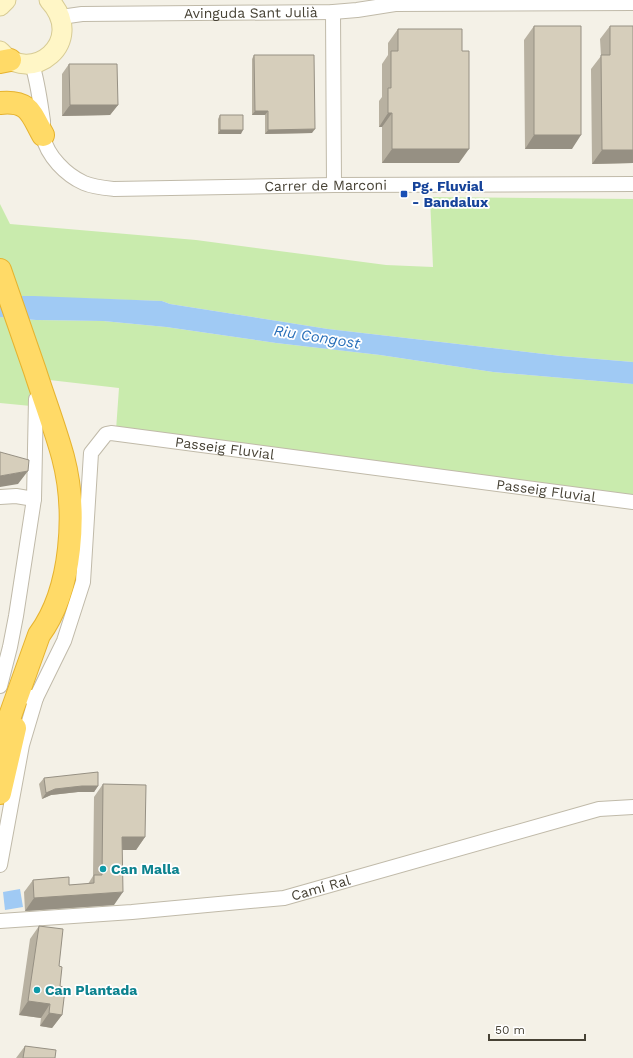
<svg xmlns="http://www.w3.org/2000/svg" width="633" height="1058" font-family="'Work Sans',sans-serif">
	<rect width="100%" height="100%" fill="#f4f1e7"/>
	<!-- green -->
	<path fill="#c9ebad" d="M 430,197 L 633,199 L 633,362 L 561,356 L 328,329 L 170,304 L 162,301 L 0,296 L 0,204 L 10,224 L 196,240 L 386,265 L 433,267 Z
		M 0,317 L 36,320 L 103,321 L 166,327 L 276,343 L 380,355 L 493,372 L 633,384 L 633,498 L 116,430 L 119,388 L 32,378 L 31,406 L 0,403 Z"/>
	<!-- water -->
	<path fill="#a0caf4" d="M 0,296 L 34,296 L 162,301 L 170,304 L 328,329 L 561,356 L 633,362 L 633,384 L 493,372 L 380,355 L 276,343 L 166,327 L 103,321 L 36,320 L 0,317 Z
		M 20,889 L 23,907 L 5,910 L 3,892 Z"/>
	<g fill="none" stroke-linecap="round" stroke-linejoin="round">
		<defs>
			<g id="street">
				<path d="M 333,12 L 334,185"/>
				<path id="s1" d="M 61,17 L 82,14 L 333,12 L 357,10 L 395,4 L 633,3"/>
				<path id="s2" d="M 32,64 C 38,83 40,101 43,121 C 43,126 42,131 43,136 C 47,156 66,175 84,183 C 93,187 104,188 114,189 L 334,185 L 633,184"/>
				<path d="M 0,497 L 16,496 L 34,499"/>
				<path d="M 0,686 L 10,647 L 16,616 L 34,499 L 36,399"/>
				<path id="s3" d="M 25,696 L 36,698 L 64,641 L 83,582 L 91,453 L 106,434 L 111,433 L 633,502"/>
				<path d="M 0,865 L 22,745 L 36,698"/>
				<path id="s4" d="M 0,921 L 132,912 L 284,898 L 599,809 L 633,807"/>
			</g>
			<path id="secondary" d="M 0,6 L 6,0
				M 0,51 C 30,87 88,42 49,0"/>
			<path id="highway" d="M 0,62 L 10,60
				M 0,103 C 30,100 31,114 43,135
				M 0,270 C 12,304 23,337 35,371 C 44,399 55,428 63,457 C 77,510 73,589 39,635 L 0,744
				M 0,793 L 15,728"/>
		</defs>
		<!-- street casing -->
		<use href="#street" stroke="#c0baa9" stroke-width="16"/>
		<!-- secondary casing -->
		<use href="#secondary" stroke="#d7cb94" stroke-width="21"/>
		<!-- highway casing -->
		<use href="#highway" stroke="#e6b32f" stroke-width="24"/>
		<!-- street -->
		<use href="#street" stroke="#fff" stroke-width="14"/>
		<!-- secondary -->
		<use href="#secondary" stroke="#fff6c6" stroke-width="19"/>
		<!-- highway -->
		<use href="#highway" stroke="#ffda67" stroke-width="22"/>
	</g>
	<!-- wall -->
	<path fill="#b8b1a1" d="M 534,26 L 572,149 L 525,149 L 524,40 Z
		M 610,26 L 633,163 L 592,164 L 591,69 L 601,56 L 600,39 Z
		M 398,29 L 459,163 L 382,163 L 382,127 L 379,127 L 379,101 L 382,97 L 382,64 L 388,55 L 388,43 Z
		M 254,55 L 312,133 L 265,134 L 265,115 L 252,115 L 252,59 Z
		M 69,64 L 118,105 L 110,115 L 62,116 L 62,74 Z
		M 220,115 L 241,134 L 218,134 L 218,119 Z
		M 44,778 L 98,786 L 94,792 L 78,792 L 51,795 L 42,799 L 39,784 Z
		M 103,784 L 145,837 L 136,850 L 122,850 L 114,905 L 25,911 L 24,892 L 33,880 L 69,885 L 88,884 L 93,876 L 94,797 Z
		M 39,926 L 59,966 L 60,986 L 62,1015 L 52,1028 L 40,1026 L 41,1018 L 19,1015 L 30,939 Z
		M 25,1046 L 55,1058 L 16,1058 Z"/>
	<!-- shaded-wall -->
	<path fill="#969083" d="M 70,105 L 118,105 L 110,115 L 62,116 Z
		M 255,111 L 268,111 L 265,115 L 252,115 Z
		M 388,113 L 392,113 L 382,127 L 379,127 Z
		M 315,129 L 312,133 L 265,134 L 268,130 Z
		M 220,130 L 243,130 L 241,134 L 218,134 Z
		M 534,135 L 581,135 L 572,149 L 525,149 Z
		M 392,149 L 469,149 L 459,163 L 382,163 Z
		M 602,150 L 633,150 L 633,163 L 592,164 Z
		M 28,471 L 18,484 L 0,487 L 0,476 Z
		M 82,786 L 98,786 L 94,792 L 78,792 L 51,795 L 42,799 L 46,793 L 55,789 Z
		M 122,837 L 145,837 L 136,850 L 113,850 Z
		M 123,892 L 114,905 L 25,911 L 34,898 Z
		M 28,1001 L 50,1004 L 41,1018 L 19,1015 Z
		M 49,1013 L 62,1015 L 52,1028 L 40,1026 Z"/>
	<!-- building -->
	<path fill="#d6cebb" stroke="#969083" d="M 534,26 L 581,26 L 581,135 L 534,135 Z
		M 610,26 L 633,26 L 633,150 L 602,150 L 601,55 L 610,55 Z
		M 398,29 L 462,29 L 462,51 L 469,51 L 469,149 L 392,149 L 392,113 L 388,113 L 388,88 L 391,88 L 391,51 L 398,51 Z
		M 254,55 L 314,55 L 315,129 L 268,130 L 268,111 L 255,111 Z
		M 69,64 L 117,64 L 118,105 L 70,105 Z
		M 220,115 L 243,115 L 243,130 L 220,130 Z
		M 0,452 L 29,460 L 28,471 L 0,476 Z
		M 98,772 L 98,786 L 82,786 L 55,789 L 46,793 L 44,778 Z
		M 103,784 L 146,785 L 145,837 L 122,837 L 123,892 L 34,898 L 33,880 L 69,877 L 69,885 L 94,883 L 94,875 L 102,875 Z
		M 39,926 L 63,929 L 59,966 L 62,967 L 60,986 L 63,987 L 63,990 L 65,990 L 62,1015 L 49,1013 L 50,1004 L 28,1001 Z
		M 25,1046 L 56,1050 L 55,1058 L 23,1058 Z"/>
	<!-- markers -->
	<rect fill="#1a4fb4" stroke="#fff" stroke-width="1.5" x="400" y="190" width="8" height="8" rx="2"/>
	<g fill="#0f9aa8" stroke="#fff" stroke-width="1.5">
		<circle cx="103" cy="869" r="4"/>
		<circle cx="37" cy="990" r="4"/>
	</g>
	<g text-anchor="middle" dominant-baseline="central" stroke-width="3.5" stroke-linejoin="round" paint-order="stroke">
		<!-- street labels -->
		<g font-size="14" fill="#474235" stroke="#fff">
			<text stroke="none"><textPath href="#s1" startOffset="190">Avinguda Sant Julià</textPath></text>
			<text stroke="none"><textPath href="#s2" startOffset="380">Carrer de Marconi</textPath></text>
			<text stroke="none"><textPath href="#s3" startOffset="410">Passeig Fluvial</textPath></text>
			<text stroke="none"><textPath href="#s3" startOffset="734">Passeig Fluvial</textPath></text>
			<text stroke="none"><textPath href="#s4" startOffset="323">Camí Ral</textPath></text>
		</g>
		<!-- transit labels -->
		<g font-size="14" font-weight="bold" fill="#164399" stroke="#fff" text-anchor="start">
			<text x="412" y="186">Pg. Fluvial<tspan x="412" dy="16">- Bandalux</tspan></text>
		</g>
		<!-- culture labels -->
		<g font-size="14" font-weight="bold" fill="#0d838f" stroke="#fff" text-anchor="start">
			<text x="111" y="869">Can Malla</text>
			<text x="45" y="990">Can Plantada</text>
		</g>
		<!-- water labels -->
		<g font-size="15" font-style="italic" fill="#286fb9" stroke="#fff">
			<text transform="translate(317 337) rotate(9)">Riu Congost</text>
		</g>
	</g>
	<!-- scale -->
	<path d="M489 1034v6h96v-6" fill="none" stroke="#474235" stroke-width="2"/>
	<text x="495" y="1034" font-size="12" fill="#474235" stroke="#ffffff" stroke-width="3" paint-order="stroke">50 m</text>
</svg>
